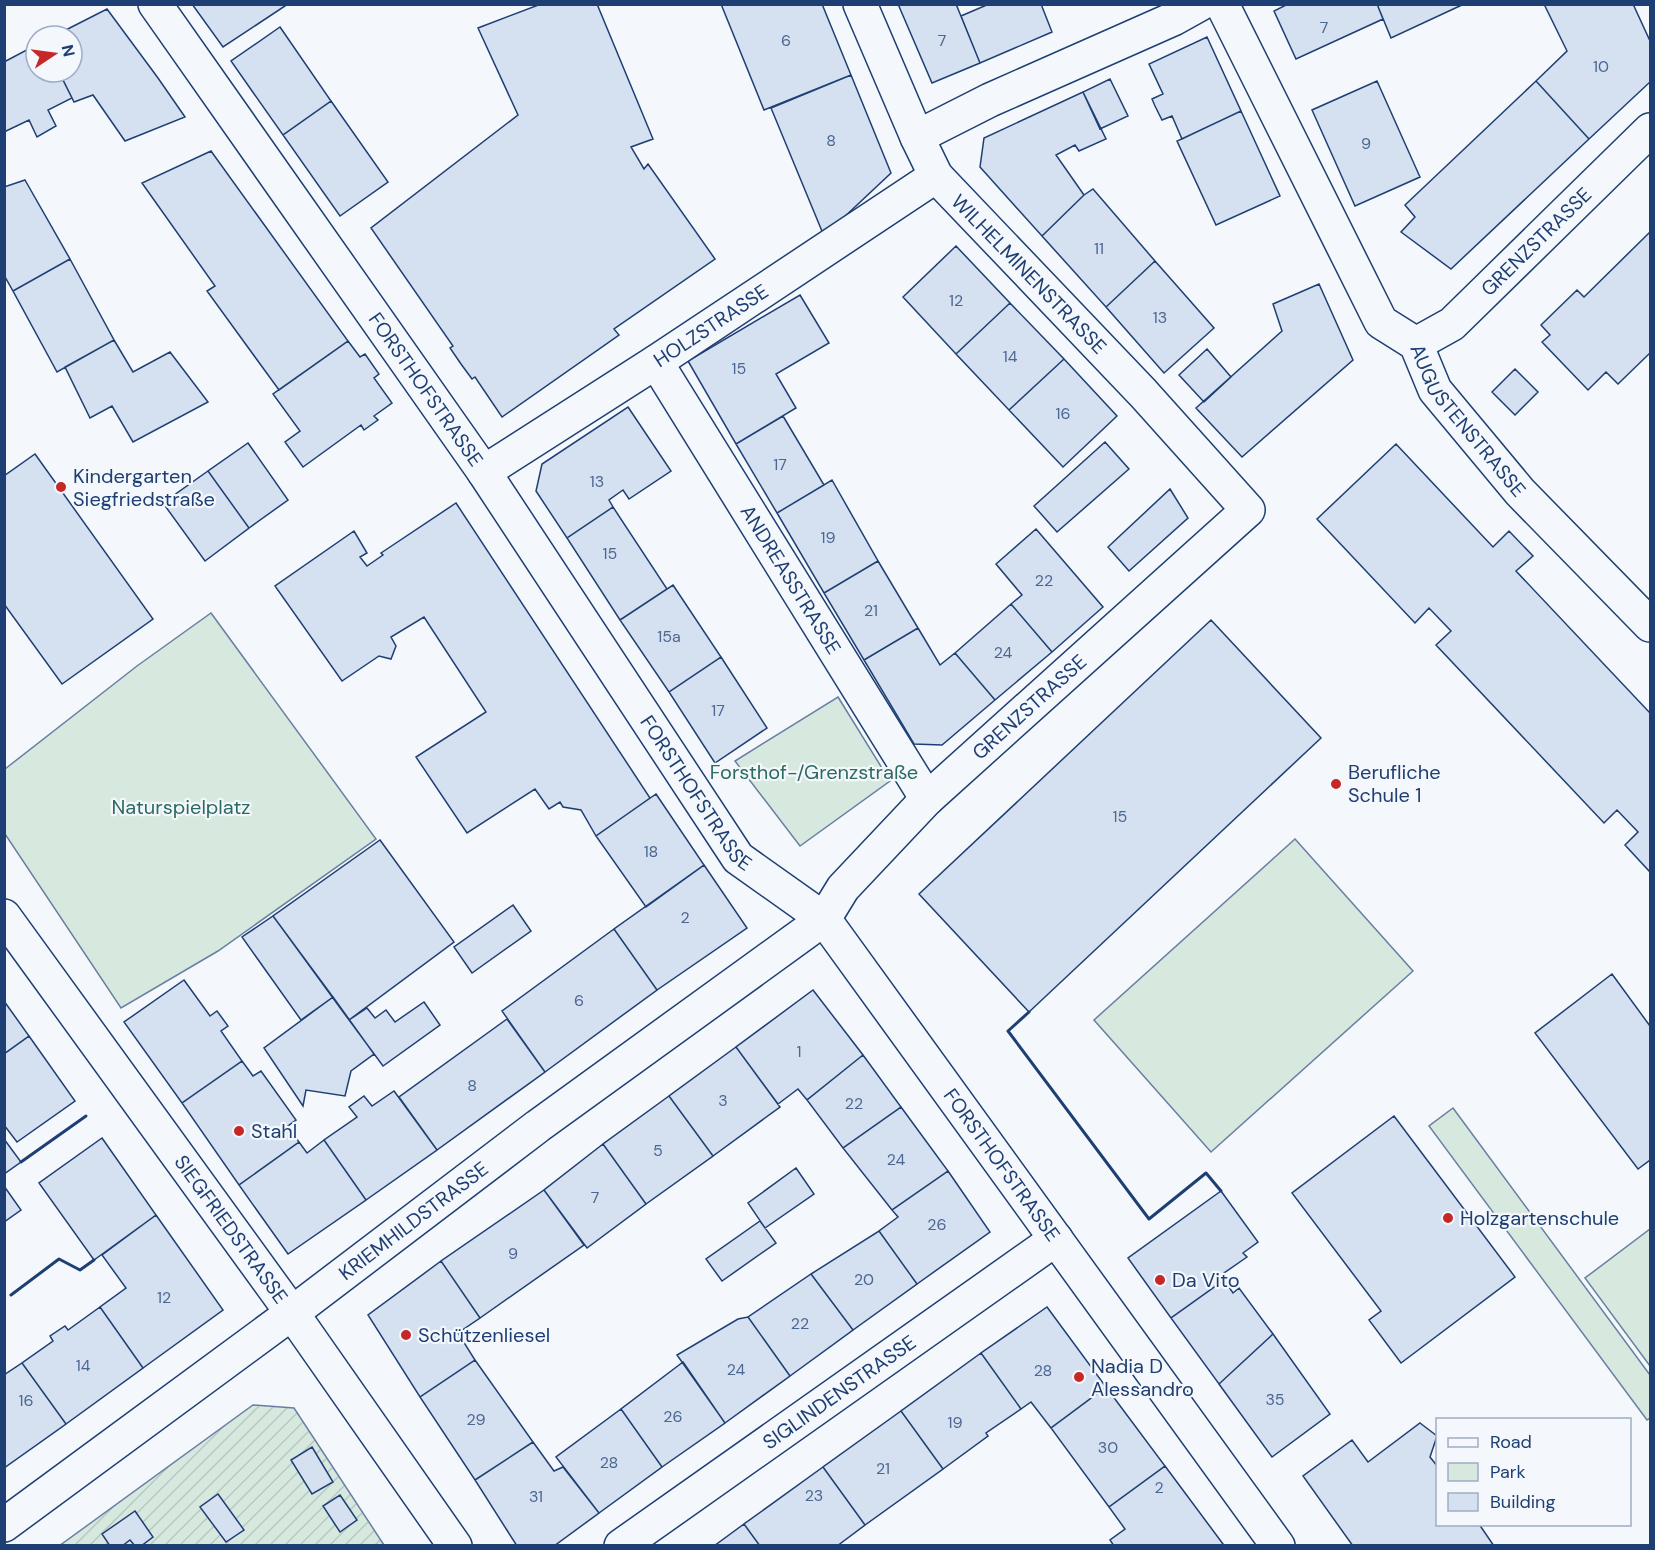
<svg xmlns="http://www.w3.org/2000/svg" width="1655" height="1550" font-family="'DM Sans',sans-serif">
	<defs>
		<pattern id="garden-furrows" width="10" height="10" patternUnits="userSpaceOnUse" patternTransform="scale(1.5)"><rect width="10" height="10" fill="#d7e8df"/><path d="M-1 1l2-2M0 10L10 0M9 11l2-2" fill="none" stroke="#b8c8c3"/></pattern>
	</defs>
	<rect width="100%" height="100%" fill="#f4f7fb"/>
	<!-- park -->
	<path fill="#d7e8df" stroke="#687fa3" stroke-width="1.5" d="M 211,613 L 376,839 L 218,951 L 121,1008 L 5,834 L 5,769 L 137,666 Z
		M 838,697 L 890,781 L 800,846 L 735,761 Z
		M 1295,839 L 1413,971 L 1211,1152 L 1094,1020 Z
		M 1453,1108 L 1650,1375 L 1650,1418 L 1647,1420 L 1429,1126 Z
		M 1650,1229 L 1650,1366 L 1585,1278 Z"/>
	<!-- garden -->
	<path fill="url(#garden-furrows)" stroke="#687fa3" stroke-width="1.5" d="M 253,1405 L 294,1408 L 384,1545 L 59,1546 Z"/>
	<!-- building -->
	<path fill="#d5e0f0" stroke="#1d3f73" stroke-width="1.5" d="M 192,4 L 288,4 L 223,47 Z
		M 541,4 L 597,4 L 653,139 L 631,147 L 644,169 L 648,164 L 715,259 L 614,329 L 619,335 L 502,417 L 475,377 L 472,379 L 461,364 L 450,348 L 453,346 L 371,228 L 518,115 L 478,28 Z
		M 721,4 L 822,4 L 851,75 L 764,110 Z
		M 898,4 L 956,4 L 980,63 L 932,83 Z
		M 989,4 L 1041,4 L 1052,32 L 980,63 L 961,16 Z
		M 1288,4 L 1377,4 L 1383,19 L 1296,59 L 1274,11 Z
		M 1377,4 L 1464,4 L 1391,38 Z
		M 1544,4 L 1633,4 L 1650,41 L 1650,82 L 1589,139 L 1536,81 L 1567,51 Z
		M 107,9 L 158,78 L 185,117 L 125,141 L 93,95 L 74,102 L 59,72 L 72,72 L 72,36 L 54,36 Z
		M 280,27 L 331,101 L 283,135 L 231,61 Z
		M 1207,37 L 1241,111 L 1182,139 L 1172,116 L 1162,120 L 1155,106 L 1152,99 L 1163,94 L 1149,64 Z
		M 36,45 L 36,72 L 59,72 L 72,98 L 48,110 L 56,126 L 37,137 L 29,120 L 4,132 L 4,62 Z
		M 851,75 L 891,173 L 824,236 L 771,108 Z
		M 1110,79 L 1128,116 L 1100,129 L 1083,92 Z
		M 1377,81 L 1420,177 L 1355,206 L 1312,110 Z
		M 1536,81 L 1589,139 L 1451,269 L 1401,232 L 1415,217 L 1405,205 Z
		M 1083,92 L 1106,139 L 1079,151 L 1075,145 L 1056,155 L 1084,195 L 1042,236 L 980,167 L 984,138 Z
		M 331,101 L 388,182 L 340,216 L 283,135 Z
		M 1241,111 L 1280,196 L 1216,225 L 1177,141 Z
		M 211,151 L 348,341 L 279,390 L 207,291 L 215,286 L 142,183 Z
		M 25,180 L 70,259 L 13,291 L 4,275 L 4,187 Z
		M 1093,189 L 1155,261 L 1106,307 L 1042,236 L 1084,195 Z
		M 1650,232 L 1650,353 L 1618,384 L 1606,372 L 1588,390 L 1542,342 L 1550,335 L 1541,325 L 1577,290 L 1584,297 Z
		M 956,246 L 1010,303 L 956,354 L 903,297 Z
		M 70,259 L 114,340 L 57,372 L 13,291 Z
		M 1155,261 L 1214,328 L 1164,373 L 1106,307 Z
		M 1319,284 L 1353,360 L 1242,457 L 1196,408 L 1282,331 L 1273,304 Z
		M 800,295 L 829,343 L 776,374 L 796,408 L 736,444 L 688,361 Z
		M 1010,303 L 1064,359 L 1009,410 L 956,354 Z
		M 114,340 L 133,372 L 170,352 L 208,402 L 133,442 L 112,406 L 90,418 L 65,367 Z
		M 348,341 L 360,357 L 365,354 L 379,374 L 374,378 L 392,403 L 374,416 L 378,420 L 364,430 L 361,425 L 303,467 L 285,442 L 300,431 L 273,394 Z
		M 1207,349 L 1231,377 L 1204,402 L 1179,375 Z
		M 1064,359 L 1117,416 L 1063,467 L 1009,410 Z
		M 1515,369 L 1538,392 L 1515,415 L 1492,392 Z
		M 628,407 L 671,471 L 629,499 L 623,490 L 609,500 L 613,507 L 567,538 L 536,491 L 542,464 Z
		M 783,416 L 824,485 L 777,513 L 736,444 Z
		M 1105,442 L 1129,469 L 1057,532 L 1034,506 Z
		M 248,443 L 288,500 L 249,528 L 208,471 Z
		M 1396,444 L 1493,547 L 1509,531 L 1533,556 L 1516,571 L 1650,713 L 1650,872 L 1625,845 L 1638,832 L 1617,810 L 1604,823 L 1436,645 L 1451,631 L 1429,608 L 1415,623 L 1317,519 Z
		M 35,454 L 153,619 L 62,684 L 4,604 L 4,476 Z
		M 208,471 L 249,528 L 205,561 L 163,503 Z
		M 832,480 L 878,561 L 824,593 L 777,513 Z
		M 1170,489 L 1188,518 L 1129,571 L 1108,547 Z
		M 456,503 L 650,798 L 596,836 L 581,810 L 563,807 L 560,802 L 549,809 L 535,789 L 467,833 L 416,757 L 486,712 L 424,617 L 391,637 L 396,646 L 391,659 L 379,656 L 342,681 L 275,586 L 354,531 L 367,553 L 360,557 L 367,566 L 383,555 L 381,553 Z
		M 613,507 L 667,589 L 620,620 L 567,538 Z
		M 1036,529 L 1103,607 L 1052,652 L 1011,604 L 1022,595 L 996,564 Z
		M 878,561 L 918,628 L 864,660 L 824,593 Z
		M 673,585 L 721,657 L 669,692 L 620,620 Z
		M 1011,604 L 1052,652 L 995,700 L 955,653 Z
		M 1211,620 L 1321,738 L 1029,1012 L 919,894 Z
		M 918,628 L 940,665 L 955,653 L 995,700 L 942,745 L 914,744 L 864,660 Z
		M 721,657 L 767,728 L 715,763 L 669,692 Z
		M 656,794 L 704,865 L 646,907 L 596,836 Z
		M 380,840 L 454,942 L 349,1020 L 273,916 Z
		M 704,865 L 747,928 L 657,990 L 614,929 Z
		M 513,905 L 531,931 L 472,973 L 454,947 Z
		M 273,916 L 333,997 L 301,1020 L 242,937 Z
		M 614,929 L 657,990 L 545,1072 L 502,1011 Z
		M 1612,974 L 1650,1026 L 1650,1160 L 1638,1169 L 1535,1033 Z
		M 184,980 L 210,1016 L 217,1011 L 228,1026 L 221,1031 L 242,1061 L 182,1103 L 124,1022 Z
		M 813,990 L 863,1055 L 807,1100 L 798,1089 L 778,1104 L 736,1047 Z
		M 333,997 L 374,1054 L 351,1071 L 345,1096 L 306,1090 L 303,1106 L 264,1048 Z
		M 4,1001 L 29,1036 L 4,1054 Z
		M 424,1002 L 440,1025 L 383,1066 L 349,1020 L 367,1008 L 375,1018 L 386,1010 L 395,1022 Z
		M 507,1019 L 545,1072 L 437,1150 L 399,1097 Z
		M 29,1036 L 75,1101 L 17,1142 L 4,1125 L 4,1054 Z
		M 736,1047 L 780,1107 L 713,1156 L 669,1096 Z
		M 863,1055 L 901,1107 L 843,1148 L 807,1100 Z
		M 242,1061 L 253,1076 L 261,1071 L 296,1120 L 288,1126 L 299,1142 L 239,1185 L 182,1103 Z
		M 394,1091 L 437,1150 L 366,1200 L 324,1140 L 357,1117 L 349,1107 L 364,1096 L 372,1106 Z
		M 669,1096 L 713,1156 L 646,1204 L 603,1144 Z
		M 901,1107 L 948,1171 L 892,1210 L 843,1148 Z
		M 1394,1116 L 1515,1277 L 1401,1363 L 1369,1320 L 1381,1311 L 1292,1193 Z
		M 102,1138 L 156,1215 L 94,1260 L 39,1183 Z
		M 4,1139 L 21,1162 L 4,1174 Z
		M 324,1140 L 366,1200 L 288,1254 L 239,1185 L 299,1142 L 307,1153 Z
		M 603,1144 L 646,1204 L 587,1248 L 544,1190 Z
		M 796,1168 L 814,1194 L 765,1228 L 748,1203 Z
		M 948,1171 L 990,1232 L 917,1284 L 879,1231 L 898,1217 L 892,1210 Z
		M 4,1186 L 21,1210 L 4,1222 Z
		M 544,1190 L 584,1245 L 480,1318 L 441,1261 Z
		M 1221,1191 L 1258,1242 L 1243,1253 L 1247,1257 L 1224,1273 L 1224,1280 L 1171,1318 L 1128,1258 Z
		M 156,1215 L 223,1310 L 143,1368 L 100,1307 L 126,1288 L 102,1255 Z
		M 760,1221 L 776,1243 L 722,1281 L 706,1259 Z
		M 879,1231 L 917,1284 L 853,1330 L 811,1274 Z
		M 441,1261 L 480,1318 L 458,1333 L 475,1360 L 420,1397 L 368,1315 Z
		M 811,1274 L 853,1330 L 790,1376 L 748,1317 Z
		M 1224,1280 L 1233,1293 L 1239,1288 L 1273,1334 L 1219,1384 L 1171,1318 Z
		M 100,1307 L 143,1368 L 66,1424 L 22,1363 L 53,1341 L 50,1336 L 65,1326 L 68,1330 Z
		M 1047,1307 L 1106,1387 L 1051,1428 L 1031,1402 L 1021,1409 L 981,1353 Z
		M 748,1317 L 790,1376 L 725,1423 L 677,1355 L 738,1319 Z
		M 1273,1334 L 1330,1414 L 1272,1457 L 1219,1384 Z
		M 981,1353 L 1021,1409 L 986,1433 L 988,1436 L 943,1469 L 901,1411 Z
		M 475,1360 L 533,1442 L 475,1480 L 420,1397 Z
		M 683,1362 L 725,1423 L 662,1467 L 621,1409 Z
		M 22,1363 L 66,1424 L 4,1468 L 4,1375 Z
		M 1106,1387 L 1165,1466 L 1109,1507 L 1051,1428 Z
		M 621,1409 L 662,1467 L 599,1513 L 556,1457 Z
		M 901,1411 L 943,1469 L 865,1525 L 823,1467 Z
		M 1420,1423 L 1437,1436 L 1430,1457 L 1438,1467 L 1438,1524 L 1479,1524 L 1494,1546 L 1353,1546 L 1303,1476 L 1352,1440 L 1368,1462 Z
		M 533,1442 L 554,1471 L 563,1467 L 599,1513 L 554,1546 L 517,1546 L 475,1480 Z
		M 312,1447 L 333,1482 L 312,1494 L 291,1460 Z
		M 1165,1466 L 1223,1544 L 1221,1546 L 1114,1546 L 1110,1540 L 1125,1529 L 1109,1507 Z
		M 823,1467 L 865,1525 L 837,1546 L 760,1546 L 744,1524 Z
		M 218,1494 L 244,1530 L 226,1542 L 200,1507 Z
		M 340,1495 L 357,1520 L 340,1532 L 323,1506 Z
		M 135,1511 L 153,1537 L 141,1546 L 135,1546 L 130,1540 L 122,1546 L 110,1546 L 102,1534 Z
		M 744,1524 L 760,1546 L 714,1546 Z"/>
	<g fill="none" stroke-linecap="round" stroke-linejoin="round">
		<defs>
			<g id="street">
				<path id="s1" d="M 155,4 L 484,472 L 738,858 L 824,919 L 1278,1546"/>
				<path id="s2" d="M 1222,4 L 1381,322 L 1416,344 L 1435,390 L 1520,492 L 1650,625"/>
				<path d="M 917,137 L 990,100 L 1173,19 L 1200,4"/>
				<path id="s3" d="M 1416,344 L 1452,324 L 1650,130"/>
				<path id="s4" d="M 656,362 L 927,799"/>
				<path id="s5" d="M 484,472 L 656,362 L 936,176"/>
				<path id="s6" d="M 4,916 L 292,1313 L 455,1546"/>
				<path id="s7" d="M 4,1525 L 292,1313 L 538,1126 L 824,919 L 843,888 L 927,799 L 1248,510 L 1143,393 L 936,176 L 917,137 L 860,4"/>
				<path id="s8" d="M 621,1546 L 1056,1239"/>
			</g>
		</defs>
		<!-- street casing -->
		<use href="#street" stroke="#1d3f73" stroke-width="36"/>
		<!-- street -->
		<use href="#street" stroke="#f4f7fb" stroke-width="33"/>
		<!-- wall -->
		<path stroke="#1d3f73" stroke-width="3" d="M 1029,1012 L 1008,1031 L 1149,1219 L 1206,1173 L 1221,1191
			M 21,1162 L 86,1116
			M 11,1295 L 59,1259 L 80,1270 L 94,1260"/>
	</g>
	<!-- markers -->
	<g fill="#c62828" stroke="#f4f7fb" stroke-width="2">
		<circle cx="61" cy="487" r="6"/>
		<circle cx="1336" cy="784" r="6"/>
		<circle cx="239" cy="1131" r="6"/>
		<circle cx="1448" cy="1218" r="6"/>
		<circle cx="1160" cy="1280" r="6"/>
		<circle cx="406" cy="1335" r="6"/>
		<circle cx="1079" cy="1377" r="6"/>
	</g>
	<g text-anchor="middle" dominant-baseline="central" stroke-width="4.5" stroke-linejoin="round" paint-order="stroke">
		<!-- number labels -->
		<g font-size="16" fill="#4b6792">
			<text x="1324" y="27">7</text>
			<text x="786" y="40">6</text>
			<text x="942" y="40">7</text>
			<text x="1601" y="66">10</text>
			<text x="831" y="140">8</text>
			<text x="1366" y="143">9</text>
			<text x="1099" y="248">11</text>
			<text x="956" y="300">12</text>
			<text x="1160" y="317">13</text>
			<text x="1010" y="356">14</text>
			<text x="739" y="368">15</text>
			<text x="1063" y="413">16</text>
			<text x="780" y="464">17</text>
			<text x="597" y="481">13</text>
			<text x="828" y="537">19</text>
			<text x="610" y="553">15</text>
			<text x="1044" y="580">22</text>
			<text x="871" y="610">21</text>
			<text x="669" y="636">15a</text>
			<text x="1003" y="652">24</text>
			<text x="718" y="710">17</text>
			<text x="1120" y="816">15</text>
			<text x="651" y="851">18</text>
			<text x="685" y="917">2</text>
			<text x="579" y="1000">6</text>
			<text x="799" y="1051">1</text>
			<text x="472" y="1085">8</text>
			<text x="723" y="1100">3</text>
			<text x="854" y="1103">22</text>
			<text x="658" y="1150">5</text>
			<text x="896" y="1159">24</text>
			<text x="595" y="1197">7</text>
			<text x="937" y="1224">26</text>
			<text x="513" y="1253">9</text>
			<text x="864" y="1279">20</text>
			<text x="164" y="1297">12</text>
			<text x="800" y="1323">22</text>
			<text x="83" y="1365">14</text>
			<text x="736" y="1369">24</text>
			<text x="1043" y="1370">28</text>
			<text x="1275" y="1399">35</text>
			<text x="26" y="1400">16</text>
			<text x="673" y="1416">26</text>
			<text x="476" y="1419">29</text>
			<text x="955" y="1422">19</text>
			<text x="1108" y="1447">30</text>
			<text x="609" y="1462">28</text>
			<text x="883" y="1468">21</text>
			<text x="1159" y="1487">2</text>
			<text x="814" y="1495">23</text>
			<text x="536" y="1496">31</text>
		</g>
		<!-- street labels -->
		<g font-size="20" fill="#1d3f73" stroke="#f4f7fb">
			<text stroke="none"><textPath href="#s3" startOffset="159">GRENZSTRASSE</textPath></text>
			<text transform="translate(1029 274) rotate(46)">WILHELMINENSTRASSE</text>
			<text stroke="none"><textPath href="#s5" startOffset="270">HOLZSTRASSE</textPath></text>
			<text stroke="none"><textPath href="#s1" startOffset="471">FORSTHOFSTRASSE</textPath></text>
			<text stroke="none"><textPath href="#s2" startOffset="490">AUGUSTENSTRASSE</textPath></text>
			<text stroke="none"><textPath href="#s4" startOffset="256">ANDREASSTRASSE</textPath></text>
			<text stroke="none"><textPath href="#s7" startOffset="1316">GRENZSTRASSE</textPath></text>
			<text stroke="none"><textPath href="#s1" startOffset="957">FORSTHOFSTRASSE</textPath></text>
			<text stroke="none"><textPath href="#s1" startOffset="1443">FORSTHOFSTRASSE</textPath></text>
			<text stroke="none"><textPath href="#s7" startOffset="510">KRIEMHILDSTRASSE</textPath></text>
			<text stroke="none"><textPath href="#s6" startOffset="387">SIEGFRIEDSTRASSE</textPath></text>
			<text stroke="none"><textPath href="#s8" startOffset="267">SIGLINDENSTRASSE</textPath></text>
		</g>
		<!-- poi labels -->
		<g font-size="20" fill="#1d3f73" stroke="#f4f7fb" text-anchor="start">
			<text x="73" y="476">Kindergarten<tspan x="73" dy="23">Siegfriedstraße</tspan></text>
			<text x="1348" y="772">Berufliche<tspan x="1348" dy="23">Schule 1</tspan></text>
			<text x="251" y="1131">Stahl</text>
			<text x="1460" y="1218">Holzgartenschule</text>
			<text x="1172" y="1280">Da Vito</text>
			<text x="418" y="1335">Schützenliesel</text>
			<text x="1091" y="1366">Nadia D<tspan x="1091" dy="23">Alessandro</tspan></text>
		</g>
		<!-- park labels -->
		<g font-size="20" fill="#2c6c60" stroke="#f4f7fb">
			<text x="814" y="772">Forsthof-/Grenzstraße</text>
			<text x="181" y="807">Naturspielplatz</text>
		</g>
	</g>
	<!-- border -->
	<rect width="1655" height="1550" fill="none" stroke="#1d3f73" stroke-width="12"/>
	<!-- legend -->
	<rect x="1436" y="1418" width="195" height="108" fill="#f4f7fb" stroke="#9eadc5" stroke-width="1.5"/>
	<rect x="1448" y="1438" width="30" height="9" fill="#f4f7fb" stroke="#9eadc5" stroke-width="1.5"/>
	<text x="1490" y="1448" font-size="18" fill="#1d3f73">Road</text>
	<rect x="1448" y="1463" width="30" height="18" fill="#d7e8df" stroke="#9eadc5" stroke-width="1.5"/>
	<text x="1490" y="1478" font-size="18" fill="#1d3f73">Park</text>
	<rect x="1448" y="1493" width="30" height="18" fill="#d5e0f0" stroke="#9eadc5" stroke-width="1.5"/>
	<text x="1490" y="1508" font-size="18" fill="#1d3f73">Building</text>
	<!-- north arrow -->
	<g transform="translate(54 54) rotate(77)"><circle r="28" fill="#f4f7fb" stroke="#9eadc5" stroke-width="1.5"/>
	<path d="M0-4.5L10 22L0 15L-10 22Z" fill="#c62828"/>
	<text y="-9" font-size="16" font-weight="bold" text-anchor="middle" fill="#1d3f73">N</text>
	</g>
</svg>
